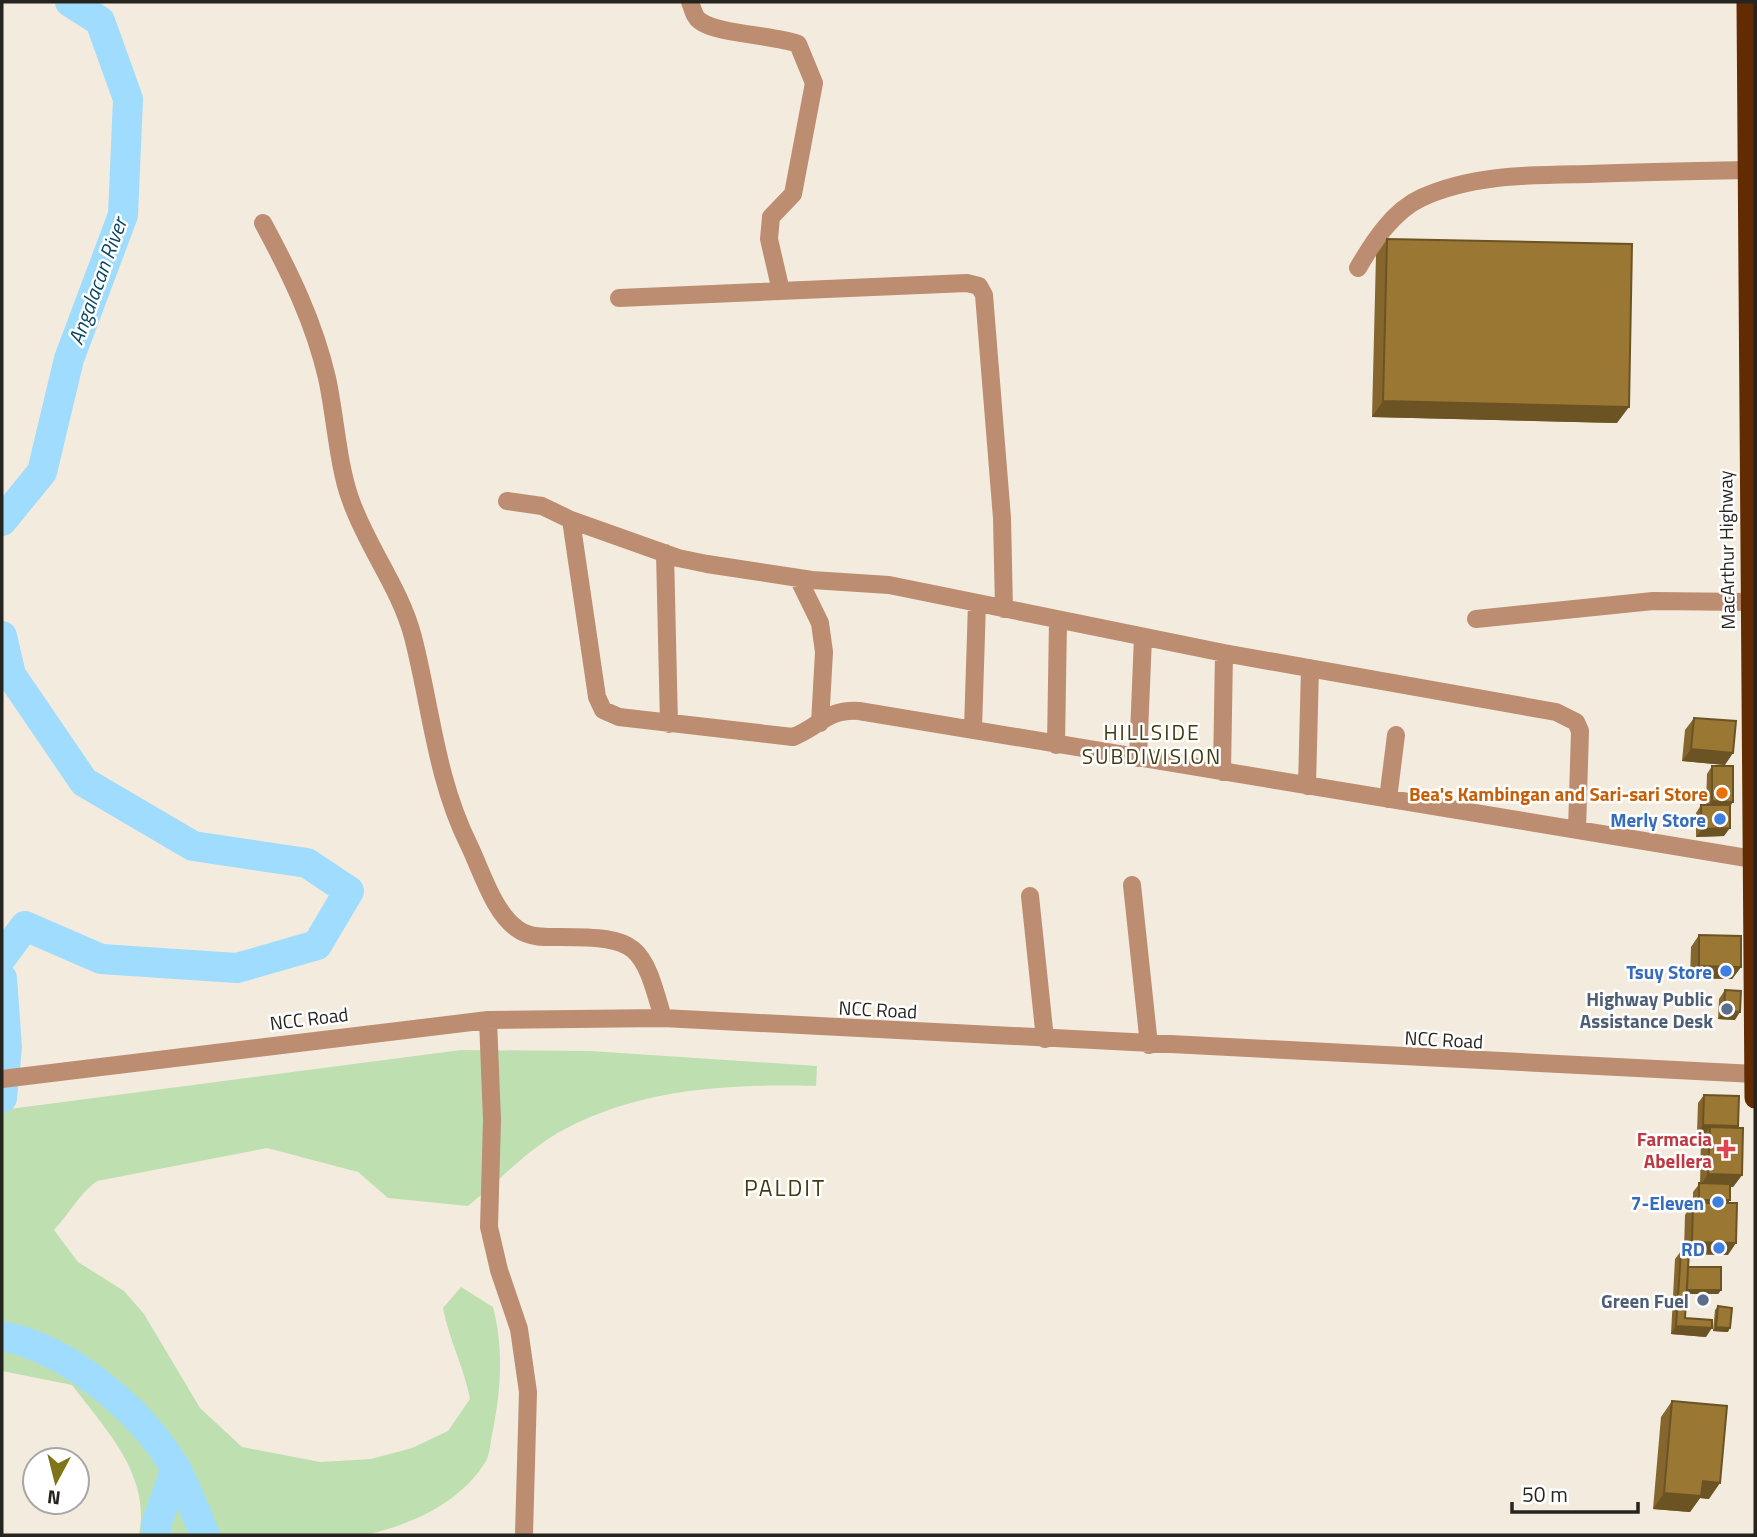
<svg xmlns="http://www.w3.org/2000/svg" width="1757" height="1537" font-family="'Titillium Web',sans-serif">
	<rect width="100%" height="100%" fill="#f3ebde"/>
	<!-- green -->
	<path fill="#bee0b0" d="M 461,1050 L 591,1051 L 817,1066 L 816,1086 C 729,1084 643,1088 565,1129 C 530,1147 499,1181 468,1206 L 388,1198 L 358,1172 L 267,1148 L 97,1181 C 78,1195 70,1213 54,1230 L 78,1262 L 124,1291 L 144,1314 L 200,1408 L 242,1447 L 320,1462 L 371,1459 L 412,1448 L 448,1431 L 470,1399 C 464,1367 449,1340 443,1308 L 461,1287 L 493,1307 C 504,1350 501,1391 492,1435 C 490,1443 490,1454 486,1461 C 461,1503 409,1526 364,1535 L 139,1535 C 151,1475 106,1430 72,1385 L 2,1371 L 2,1110 Z"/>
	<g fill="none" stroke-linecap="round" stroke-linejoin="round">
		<!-- river -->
		<path stroke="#a0dcfe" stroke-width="30" d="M 2,521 L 42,472 L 69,359 L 123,215 L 128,99 L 100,21 L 70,2
			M 2,636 L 11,675 L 84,782 L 193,846 L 307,863 L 349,891 L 317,945 L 237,968 L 101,959 L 25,926 L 2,957
			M 2,978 L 7,1047 L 2,1098
			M 2,1336 C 67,1348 141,1410 174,1466 C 187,1487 195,1513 205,1535
			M 156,1535 L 156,1525 L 176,1468"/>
		<!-- minor -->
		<path stroke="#bc8d71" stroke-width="18" d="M 690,2 C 693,9 694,17 700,21 C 716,34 774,35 798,44 L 814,83 L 793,194 L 771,217 L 769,239 L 781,291
			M 263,223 C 290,273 314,322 327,378 C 335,414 338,465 350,498 C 366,546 400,587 413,637 C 431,707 436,779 469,845 C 482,872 494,914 519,930 C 531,938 547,937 560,937 C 639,937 642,944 663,1018
			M 1358,268 C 1373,242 1393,211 1421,198 C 1473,174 1532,175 1588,174 C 1642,172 1695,171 1748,170
			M 619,298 L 967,283 L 979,286 L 984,295 L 1002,518 L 1004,609
			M 507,501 L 542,506 L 571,520 L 678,558 L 707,564 L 812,580 L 889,585 L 1224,653 L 1556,712 L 1576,722 L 1580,731 L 1577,830
			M 571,520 L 597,697 L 603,710 L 619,717 L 793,737 C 821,726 826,709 859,711 L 1753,859
			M 665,553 L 669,724
			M 798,578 L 820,623 L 824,652 L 820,723
			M 1476,619 L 1653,601 L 1750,602
			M 973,729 L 977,603
			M 1056,745 L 1058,621
			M 1138,758 L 1143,637
			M 1222,772 L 1224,653
			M 1307,786 L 1310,668
			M 1388,799 L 1396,735
			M 1132,885 L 1149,1045
			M 1030,896 L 1045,1039
			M 488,1020 L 492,1120 L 489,1227 L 499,1270 L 519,1329 L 528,1392 L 524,1535
			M 2,1079 L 488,1020 L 663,1018 L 1755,1074"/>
		<!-- highway -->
		<path stroke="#622b01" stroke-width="21" d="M 1747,2 L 1755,1098"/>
	</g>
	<!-- wall -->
	<path fill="#85662d" d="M 1387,239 L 1617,423 L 1372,417 L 1376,255 Z
		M 1694,718 L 1725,765 L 1682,761 L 1685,730 Z
		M 1712,766 L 1733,802 L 1730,806 L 1724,836 L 1696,837 L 1696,813 L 1701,805 L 1706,805 L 1707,774 Z
		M 1699,935 L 1741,967 L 1732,979 L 1690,978 L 1691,947 Z
		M 1725,990 L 1735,1020 L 1718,1019 L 1719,999 Z
		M 1704,1095 L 1737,1127 L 1742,1175 L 1733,1187 L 1730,1187 L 1730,1200 L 1728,1203 L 1728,1255 L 1689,1254 L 1688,1267 L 1721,1290 L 1718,1294 L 1687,1294 L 1685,1318 L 1706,1337 L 1671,1334 L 1675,1259 L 1681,1251 L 1684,1251 L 1685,1215 L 1693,1203 L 1693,1192 L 1700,1183 L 1701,1139 L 1705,1133 L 1697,1133 L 1698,1103 Z
		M 1718,1306 L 1728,1332 L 1713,1331 L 1715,1310 Z
		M 1672,1401 L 1709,1499 L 1700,1498 L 1690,1512 L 1653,1509 L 1661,1417 Z"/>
	<!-- shaded-wall -->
	<path fill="#6c5324" d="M 1383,401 L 1629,407 L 1617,423 L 1372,417 Z
		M 1691,749 L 1733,753 L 1725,765 L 1682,761 Z
		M 1712,801 L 1733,802 L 1727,810 L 1706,809 Z
		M 1730,828 L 1724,836 L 1696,837 L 1702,829 Z
		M 1699,966 L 1741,967 L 1732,979 L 1690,978 Z
		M 1724,1011 L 1740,1012 L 1735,1020 L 1718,1019 Z
		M 1703,1125 L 1738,1126 L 1732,1134 L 1710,1127 L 1705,1133 L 1697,1133 Z
		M 1708,1174 L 1742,1175 L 1733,1187 L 1700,1186 Z
		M 1699,1200 L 1730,1200 L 1724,1208 L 1693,1208 Z
		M 1692,1242 L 1736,1243 L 1728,1255 L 1684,1254 Z
		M 1686,1290 L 1721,1290 L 1718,1294 L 1684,1294 Z
		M 1676,1326 L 1712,1328 L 1706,1337 L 1671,1334 Z
		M 1716,1327 L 1730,1328 L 1728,1332 L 1713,1331 Z
		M 1703,1481 L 1720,1483 L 1709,1499 L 1700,1498 L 1690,1512 L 1653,1509 L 1664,1493 Z"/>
	<!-- building -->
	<path fill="#9b7734" stroke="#6c5324" stroke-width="2" d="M 1387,239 L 1632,244 L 1629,407 L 1383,401 Z
		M 1694,718 L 1736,721 L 1733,753 L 1691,749 Z
		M 1712,766 L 1733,766 L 1733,802 L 1712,801 Z
		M 1701,805 L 1730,805 L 1730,828 L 1702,829 Z
		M 1699,935 L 1741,936 L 1741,967 L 1699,966 Z
		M 1725,990 L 1741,991 L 1740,1012 L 1724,1011 Z
		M 1704,1095 L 1739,1096 L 1738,1126 L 1703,1125 Z
		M 1710,1127 L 1743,1128 L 1742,1175 L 1708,1174 Z
		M 1699,1183 L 1730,1184 L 1730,1200 L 1699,1200 Z
		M 1693,1203 L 1737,1203 L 1736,1243 L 1692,1242 Z
		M 1681,1251 L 1689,1252 L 1685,1318 L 1712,1320 L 1712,1328 L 1676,1326 Z
		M 1688,1267 L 1721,1267 L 1721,1290 L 1687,1290 Z
		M 1718,1306 L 1732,1308 L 1730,1328 L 1716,1327 Z
		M 1672,1401 L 1727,1406 L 1720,1483 L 1703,1481 L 1701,1496 L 1664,1493 Z"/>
	<!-- markers -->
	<circle fill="#e8710a" stroke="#fff" stroke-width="2.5" cx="1722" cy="793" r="7"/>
	<g fill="#3f7fe0" stroke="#fff" stroke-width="2.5">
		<circle cx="1720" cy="819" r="7"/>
		<circle cx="1726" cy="971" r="7"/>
		<circle cx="1718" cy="1202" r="7"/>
		<circle cx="1719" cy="1248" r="7"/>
	</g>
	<g fill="#5c6f8a" stroke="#fff" stroke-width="2.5">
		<circle cx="1727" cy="1009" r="7"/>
		<circle cx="1703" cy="1300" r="7"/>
	</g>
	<path fill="#e0444e" stroke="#fff" stroke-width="2.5" d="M1722.5 1138.5h7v7h7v7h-7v7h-7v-7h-7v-7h7z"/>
	<g text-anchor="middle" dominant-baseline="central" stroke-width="5" stroke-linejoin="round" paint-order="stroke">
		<!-- street labels -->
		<g font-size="19" fill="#26241f" stroke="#fff">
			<text transform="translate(1726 550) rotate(-91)">MacArthur Highway</text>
			<text transform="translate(878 1009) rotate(3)">NCC Road</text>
			<text transform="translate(309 1018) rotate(-7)">NCC Road</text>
			<text transform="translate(1444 1039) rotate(3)">NCC Road</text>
		</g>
		<!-- food labels -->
		<g font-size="19" font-weight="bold" fill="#c56008" stroke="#fff" text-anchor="end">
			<text x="1708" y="793">Bea's Kambingan and Sari-sari Store</text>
		</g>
		<!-- shop labels -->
		<g font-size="19" font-weight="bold" fill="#366cbe" stroke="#fff" text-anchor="end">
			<text x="1706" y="819">Merly Store</text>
			<text x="1712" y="971">Tsuy Store</text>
			<text x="1704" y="1202">7-Eleven</text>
			<text x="1705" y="1248">RD</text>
		</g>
		<!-- service labels -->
		<g font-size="19" font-weight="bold" fill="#4e5e75" stroke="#fff" text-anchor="end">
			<text x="1713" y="998">Highway Public<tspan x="1713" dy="22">Assistance Desk</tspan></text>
			<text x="1689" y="1300">Green Fuel</text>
		</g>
		<!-- health labels -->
		<g font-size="19" font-weight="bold" fill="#be3a42" stroke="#fff" text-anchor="end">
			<text x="1712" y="1138">Farmacia<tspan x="1712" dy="22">Abellera</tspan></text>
		</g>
		<!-- water labels -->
		<g font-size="21" font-style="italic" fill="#084864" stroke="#fff">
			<text transform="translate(97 281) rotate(-70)">Angalacan River</text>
		</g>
		<!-- neighbourhood labels -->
		<g font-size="21" letter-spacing="2" fill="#403b11" stroke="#fff">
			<text x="1152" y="732">HILLSIDE<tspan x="1152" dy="24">SUBDIVISION</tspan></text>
		</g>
		<!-- quarter labels -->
		<g font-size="23" letter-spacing="2" fill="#403b11" stroke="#fff">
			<text x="785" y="1187">PALDIT</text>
		</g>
	</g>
	<!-- border -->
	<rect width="1757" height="1537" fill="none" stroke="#26241f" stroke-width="7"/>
	<!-- north arrow -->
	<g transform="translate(56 1481) rotate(187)"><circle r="33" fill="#ffffff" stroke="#a8a7a5" stroke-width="2"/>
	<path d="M0-5L12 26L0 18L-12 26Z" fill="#7f7417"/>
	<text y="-10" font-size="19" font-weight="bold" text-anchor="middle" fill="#26241f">N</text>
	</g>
	<!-- scale -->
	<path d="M1512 1502v10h126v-10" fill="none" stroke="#26241f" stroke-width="3.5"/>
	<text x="1522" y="1502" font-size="21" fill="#26241f" stroke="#ffffff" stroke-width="5" paint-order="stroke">50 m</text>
</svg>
